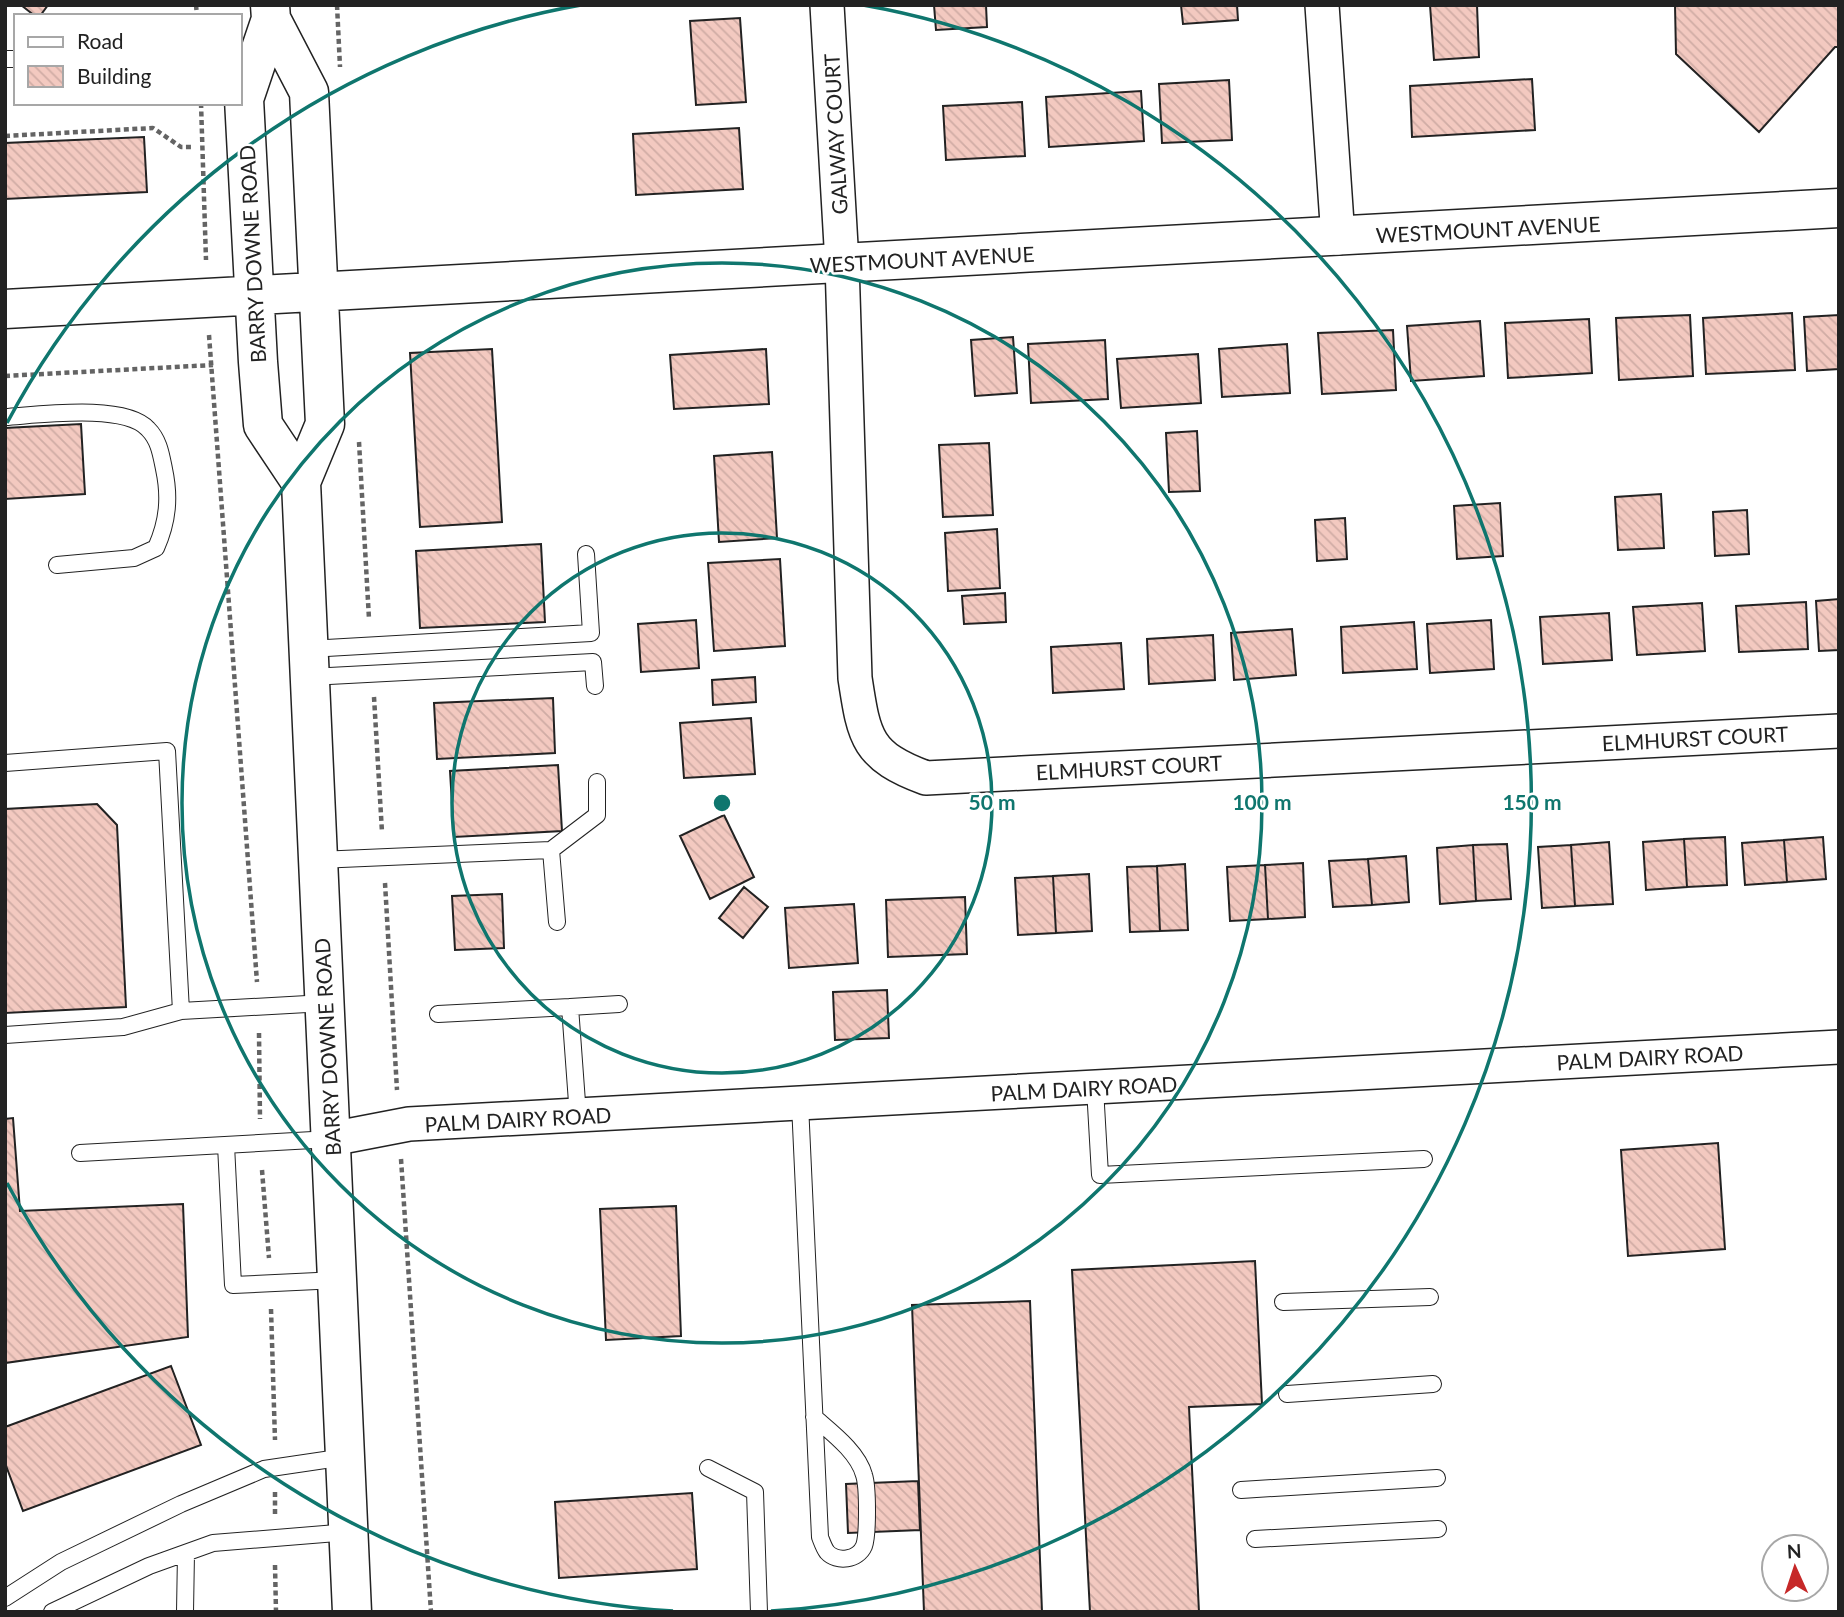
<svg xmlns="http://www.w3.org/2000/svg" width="1844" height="1617" font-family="Lato,sans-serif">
	<defs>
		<pattern id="building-back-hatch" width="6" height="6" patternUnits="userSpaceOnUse" patternTransform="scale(1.75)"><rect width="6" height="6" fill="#f3c9c0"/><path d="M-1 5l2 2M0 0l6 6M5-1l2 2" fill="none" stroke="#d0aca5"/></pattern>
	</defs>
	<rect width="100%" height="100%" fill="#fff"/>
	<!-- building -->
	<path fill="url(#building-back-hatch)" stroke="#222" stroke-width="2" d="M 21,5 L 48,5 L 40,16 L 35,16 Z
		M 934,5 L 986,5 L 987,27 L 936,30 Z
		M 1181,5 L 1237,5 L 1238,20 L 1183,24 Z
		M 1430,5 L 1477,5 L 1479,57 L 1434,60 Z
		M 1675,5 L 1839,5 L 1839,47 L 1835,47 L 1759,132 L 1676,54 Z
		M 740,18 L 746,102 L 696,105 L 690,21 Z
		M 1532,79 L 1535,130 L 1412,137 L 1410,86 Z
		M 1229,80 L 1232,140 L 1162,143 L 1159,84 Z
		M 1141,91 L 1144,141 L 1049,147 L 1046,97 Z
		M 1022,102 L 1025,156 L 946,160 L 943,106 Z
		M 739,128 L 743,189 L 636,195 L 633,134 Z
		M 144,137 L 147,192 L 5,199 L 5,143 Z
		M 1792,313 L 1795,370 L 1706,374 L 1703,318 Z
		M 1690,315 L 1693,376 L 1619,380 L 1616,318 Z
		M 1839,315 L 1839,369 L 1807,371 L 1804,317 Z
		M 1589,319 L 1592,373 L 1508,378 L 1505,323 Z
		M 1480,321 L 1484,376 L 1411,381 L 1407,326 Z
		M 1393,330 L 1396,390 L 1322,394 L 1318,333 Z
		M 1013,337 L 1017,393 L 975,396 L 971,340 Z
		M 1105,340 L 1108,399 L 1031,403 L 1028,344 Z
		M 1287,344 L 1290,393 L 1222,397 L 1219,349 Z
		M 492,349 L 502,522 L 420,527 L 410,353 Z
		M 766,349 L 769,404 L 674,409 L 670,355 Z
		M 1198,354 L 1201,403 L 1121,408 L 1117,359 Z
		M 81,424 L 85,494 L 5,499 L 5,428 Z
		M 1197,431 L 1200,491 L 1169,492 L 1166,433 Z
		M 989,443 L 993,515 L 943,517 L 939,445 Z
		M 772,452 L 777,538 L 719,542 L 714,456 Z
		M 1661,494 L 1664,548 L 1618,550 L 1615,497 Z
		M 1500,503 L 1503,556 L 1457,559 L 1454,506 Z
		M 1747,510 L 1749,554 L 1715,556 L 1713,512 Z
		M 1345,518 L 1347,559 L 1317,561 L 1315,520 Z
		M 997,529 L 1000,588 L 948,591 L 945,533 Z
		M 541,544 L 545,622 L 420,628 L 416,551 Z
		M 780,559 L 785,646 L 714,651 L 708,563 Z
		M 1005,593 L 1006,622 L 964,624 L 962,596 Z
		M 1839,599 L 1839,650 L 1819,651 L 1816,601 Z
		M 1806,602 L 1808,649 L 1739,652 L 1736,606 Z
		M 1702,603 L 1705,651 L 1637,655 L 1633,607 Z
		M 1609,613 L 1612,660 L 1543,664 L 1540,617 Z
		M 696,620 L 699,668 L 641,672 L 638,624 Z
		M 1491,620 L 1494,669 L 1430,673 L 1427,624 Z
		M 1414,622 L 1417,669 L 1343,673 L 1341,627 Z
		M 1292,629 L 1296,675 L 1234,680 L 1231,633 Z
		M 1213,635 L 1215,680 L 1149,684 L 1147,639 Z
		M 1121,643 L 1124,689 L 1053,693 L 1051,647 Z
		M 755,677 L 756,702 L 713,705 L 712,680 Z
		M 553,698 L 555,753 L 437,759 L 434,703 Z
		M 751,718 L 755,774 L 684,778 L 680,723 Z
		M 558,765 L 562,831 L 454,837 L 450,771 Z
		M 97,804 L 117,825 L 126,1007 L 5,1013 L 5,809 Z
		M 724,815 L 754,877 L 710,899 L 680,836 Z
		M 1725,837 L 1727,885 L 1687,887 L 1684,839 Z
		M 1823,837 L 1826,879 L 1787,882 L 1784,840 Z
		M 1684,839 L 1687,887 L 1646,890 L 1643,842 Z
		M 1784,840 L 1787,882 L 1745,885 L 1742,843 Z
		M 1609,842 L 1613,904 L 1575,906 L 1571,845 Z
		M 1507,844 L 1511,899 L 1476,901 L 1473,845 Z
		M 1473,845 L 1476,901 L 1440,904 L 1437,848 Z
		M 1571,845 L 1575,906 L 1542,908 L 1538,847 Z
		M 1406,856 L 1409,902 L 1372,905 L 1368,859 Z
		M 1368,859 L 1372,905 L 1333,907 L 1329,861 Z
		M 1303,863 L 1305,917 L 1268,919 L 1265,865 Z
		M 1185,864 L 1188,930 L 1160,931 L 1157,866 Z
		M 1265,865 L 1268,919 L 1230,921 L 1227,867 Z
		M 1157,866 L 1160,931 L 1130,932 L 1127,867 Z
		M 1089,874 L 1092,931 L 1056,933 L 1053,876 Z
		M 1053,876 L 1056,933 L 1018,935 L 1015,878 Z
		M 744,887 L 768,907 L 743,938 L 719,918 Z
		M 502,894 L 504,948 L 455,950 L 452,896 Z
		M 965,897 L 967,954 L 888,957 L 886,900 Z
		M 854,904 L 858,963 L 789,968 L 785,908 Z
		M 887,990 L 889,1038 L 835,1040 L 833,992 Z
		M 13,1118 L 20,1211 L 183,1204 L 188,1337 L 5,1363 L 5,1119 Z
		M 1718,1143 L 1725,1249 L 1628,1256 L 1621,1150 Z
		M 676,1206 L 681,1336 L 606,1340 L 600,1209 Z
		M 1255,1261 L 1262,1404 L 1189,1407 L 1199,1612 L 1090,1612 L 1072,1270 Z
		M 1030,1301 L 1042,1612 L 924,1612 L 912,1305 Z
		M 171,1366 L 201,1445 L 23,1511 L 5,1463 L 5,1427 Z
		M 918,1481 L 920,1530 L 848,1533 L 846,1484 Z
		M 692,1493 L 697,1569 L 559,1578 L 555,1502 Z"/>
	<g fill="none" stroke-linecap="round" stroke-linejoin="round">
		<defs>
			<path id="lane" d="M 5,59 L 16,59
				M 5,417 C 38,415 125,403 148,429 C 159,440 161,454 164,469 C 170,497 168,521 156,548 L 134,558 L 57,565
				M 309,649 L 591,633 L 586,554
				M 310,677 L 593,662 L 595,686
				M 5,763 L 167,751 L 181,1011 L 123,1027 L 5,1035
				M 551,850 L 557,922
				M 318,860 L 551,850 L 597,815 L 597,782
				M 570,1007 L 619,1004
				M 181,1011 L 325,1003
				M 438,1014 L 570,1007 L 578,1116
				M 1095,1088 L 1100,1175 L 1424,1159
				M 800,1104 L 820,1537 C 822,1542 824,1548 827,1552 C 837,1563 858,1560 864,1546 C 868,1535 868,1487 864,1475 C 858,1452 831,1432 814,1417
				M 226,1145 L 233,1285 L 338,1280
				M 80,1153 L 331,1139
				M 1283,1302 L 1430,1297
				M 1287,1394 L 1433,1384
				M 708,1468 L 755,1492 L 759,1612
				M 1241,1490 L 1437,1478
				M 1255,1539 L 1438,1529
				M 5,1598 L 61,1562 L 181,1504 L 264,1469 L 345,1457
				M 52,1612 L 149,1566 L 213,1543 L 349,1532
				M 185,1612 L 186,1553"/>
			<path id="street" d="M 827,5 L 842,263 L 855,678 C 864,737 866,756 926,778 L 1839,731
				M 1322,5 L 1338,238
				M 331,1139 L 409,1124 L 1839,1047"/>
			<path id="secondary" d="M 270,5 L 271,19 L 244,99 L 258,362 L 263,425 L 301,482
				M 271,19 L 309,92 L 325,424 L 301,482 L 352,1612
				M 5,309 L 1839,208"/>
		</defs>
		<!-- lane casing -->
		<use href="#lane" stroke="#222" stroke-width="18"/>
		<!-- street casing -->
		<use href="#street" stroke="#222" stroke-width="36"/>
		<!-- secondary casing -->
		<use href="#secondary" stroke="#222" stroke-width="41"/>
		<!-- path -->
		<path stroke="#646464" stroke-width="4.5" stroke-dasharray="5 3.5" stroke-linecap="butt" d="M 196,5 L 197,16
			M 337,5 L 340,67
			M 201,103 L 206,260
			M 5,136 L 153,128 L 181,147 L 193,147
			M 209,335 L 257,982
			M 5,376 L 213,365
			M 359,442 L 369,619
			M 374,697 L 382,832
			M 385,883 L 397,1090
			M 259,1033 L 260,1119
			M 401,1159 L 431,1612
			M 262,1170 L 269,1258
			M 271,1309 L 275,1440
			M 275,1514 L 275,1491
			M 275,1565 L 276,1612"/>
		<!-- lane -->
		<use href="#lane" stroke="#fff" stroke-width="16"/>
		<!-- street -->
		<use href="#street" stroke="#fff" stroke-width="33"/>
		<!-- secondary -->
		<use href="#secondary" stroke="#fff" stroke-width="38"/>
	</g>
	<!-- distance rings -->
	<g fill="none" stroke="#0f766e" stroke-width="3.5">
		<circle cx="722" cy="803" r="270"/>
		<circle cx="722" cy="803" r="540"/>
		<path d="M673 1611A810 810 0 0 1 7 1183M7 423A810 810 0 0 1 581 5M863 5A810 810 0 0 1 771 1611"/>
	</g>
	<g text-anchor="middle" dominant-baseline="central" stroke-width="5" stroke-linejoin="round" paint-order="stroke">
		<!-- street labels -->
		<g font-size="21" fill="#222" stroke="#fff">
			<text transform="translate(835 134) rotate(-93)">GALWAY COURT</text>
			<text transform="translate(1488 229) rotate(-3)">WESTMOUNT AVENUE</text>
			<text transform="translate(252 254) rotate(-93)">BARRY DOWNE ROAD</text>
			<text transform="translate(922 259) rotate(-3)">WESTMOUNT AVENUE</text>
			<text transform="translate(1695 738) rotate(-3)">ELMHURST COURT</text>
			<text transform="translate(1129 767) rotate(-3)">ELMHURST COURT</text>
			<text transform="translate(327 1047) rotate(-93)">BARRY DOWNE ROAD</text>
			<text transform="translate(1650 1057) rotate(-3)">PALM DAIRY ROAD</text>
			<text transform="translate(1084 1088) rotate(-3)">PALM DAIRY ROAD</text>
			<text transform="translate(518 1119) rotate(-3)">PALM DAIRY ROAD</text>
		</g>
	</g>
	<circle cx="722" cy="803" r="10" fill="#0f766e" stroke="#fff" stroke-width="3.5"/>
	<g font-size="21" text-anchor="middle" font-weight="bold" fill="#0f766e" stroke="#fff" stroke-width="5" stroke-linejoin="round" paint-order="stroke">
		<text x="992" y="810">50 m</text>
		<text x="1262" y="810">100 m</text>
		<text x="1532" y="810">150 m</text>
	</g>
	<!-- border -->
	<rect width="1844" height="1617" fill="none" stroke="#222222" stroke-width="14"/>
	<!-- legend -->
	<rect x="14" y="14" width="228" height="91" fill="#ffffff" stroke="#a7a7a7" stroke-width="2"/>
	<rect x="28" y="37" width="35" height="10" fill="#ffffff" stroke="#a7a7a7" stroke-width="2"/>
	<text x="77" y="49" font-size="21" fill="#222222">Road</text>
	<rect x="28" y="66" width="35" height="21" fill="url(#building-back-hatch)" stroke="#a7a7a7" stroke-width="2"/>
	<text x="77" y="84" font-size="21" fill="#222222">Building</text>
	<!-- north arrow -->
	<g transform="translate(1795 1568) rotate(357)"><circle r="33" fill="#ffffff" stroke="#a7a7a7" stroke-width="2"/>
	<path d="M0-5L12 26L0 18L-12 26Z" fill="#c62828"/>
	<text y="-10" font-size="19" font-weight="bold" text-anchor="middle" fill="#222222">N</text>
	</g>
</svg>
